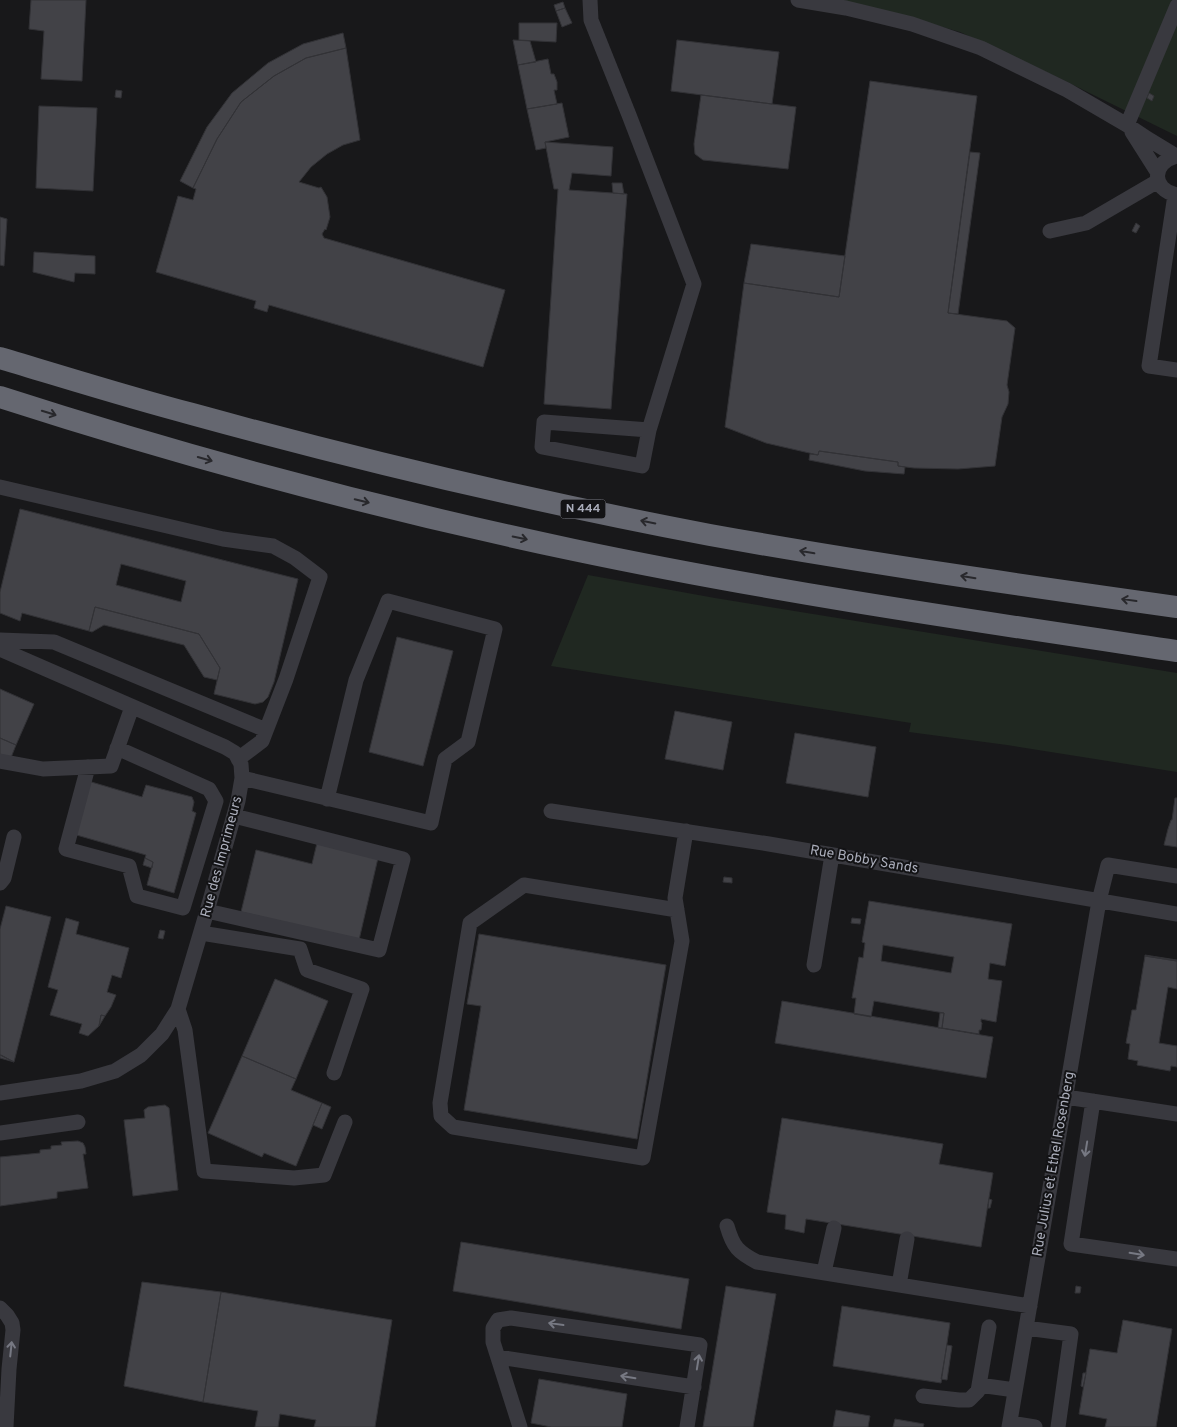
<svg xmlns="http://www.w3.org/2000/svg" width="1177" height="1427" font-family="Overpass,sans-serif">
	<rect width="100%" height="100%" fill="#18181a"/>
	<!-- green -->
	<path fill="#202821" d="M 830,0 L 1177,0 L 1177,136 L 1059,78 L 960,32 L 886,11 Z
		M 588,575 L 715,598 L 1177,673 L 1177,772 L 1007,745 L 909,732 L 911,723 L 551,666 Z"/>
	<!-- building -->
	<path fill="#424247" stroke="#323236" fill-rule="evenodd" d="M 31,0 L 86,0 L 82,81 L 41,79 L 44,31 L 29,29 Z
		M 563,2 L 565,8 L 556,11 L 554,5 Z
		M 565,8 L 572,23 L 562,27 L 556,11 Z
		M 519,23 L 557,23 L 556,42 L 519,40 Z
		M 343,33 L 346,48 L 306,58 L 274,76 L 241,102 L 217,139 L 193,188 L 180,181 L 207,127 L 232,93 L 268,63 L 303,44 Z
		M 513,40 L 530,41 L 536,62 L 518,65 Z
		M 677,40 L 779,52 L 772,104 L 671,91 Z
		M 346,48 L 360,140 L 343,145 L 327,154 L 311,167 L 299,182 L 319,188 L 321,187 L 327,197 L 330,217 L 326,230 L 325,229 L 322,234 L 324,238 L 505,290 L 483,367 L 269,305 L 267,312 L 254,308 L 256,301 L 156,272 L 178,196 L 193,200 L 196,189 L 193,188 L 217,139 L 241,102 L 274,76 L 306,58 Z
		M 548,59 L 551,74 L 554,74 L 557,82 L 557,90 L 554,90 L 557,104 L 527,109 L 518,65 Z
		M 870,81 L 977,96 L 948,313 L 1007,321 L 1015,328 L 1007,385 L 1009,392 L 1008,404 L 1002,417 L 995,466 L 958,469 L 914,468 L 898,466 L 898,462 L 819,451 L 818,455 L 766,443 L 725,427 L 744,283 L 839,297 Z
		M 116,90 L 122,91 L 121,98 L 115,97 Z
		M 1149,93 L 1154,96 L 1152,101 L 1147,98 Z
		M 701,95 L 796,107 L 788,169 L 703,160 L 695,154 L 694,144 Z
		M 562,103 L 569,137 L 545,142 L 546,148 L 536,150 L 527,109 Z
		M 39,106 L 97,108 L 93,191 L 36,188 Z
		M 545,142 L 613,147 L 611,176 L 572,173 L 569,190 L 627,194 L 611,409 L 544,404 L 558,189 L 554,189 Z
		M 970,152 L 980,153 L 958,314 L 948,313 Z
		M 612,183 L 622,183 L 624,194 L 613,193 Z
		M 0,217 L 7,219 L 4,266 L 0,265 Z
		M 1136,223 L 1140,226 L 1136,233 L 1132,231 Z
		M 751,244 L 845,256 L 839,297 L 744,283 Z
		M 34,252 L 95,256 L 95,274 L 75,273 L 74,282 L 33,272 Z
		M 819,451 L 898,462 L 898,466 L 905,467 L 904,474 L 865,471 L 809,460 L 810,454 L 818,455 Z
		M 20,509 L 298,579 L 274,682 L 268,697 L 263,702 L 255,704 L 214,694 L 220,668 L 199,634 L 95,607 L 89,631 L 22,613 L 20,621 L 0,613 L 0,592 ZM 121,564 L 186,581 L 181,602 L 116,585 Z
		M 95,607 L 199,634 L 220,668 L 217,680 L 204,677 L 184,645 L 104,625 L 92,632 L 89,631 Z
		M 397,637 L 453,651 L 423,766 L 369,752 Z
		M 0,689 L 34,704 L 16,745 L 0,738 Z
		M 675,711 L 732,722 L 723,770 L 665,759 Z
		M 795,733 L 876,747 L 868,797 L 786,783 Z
		M 0,738 L 16,745 L 10,760 L 0,756 Z
		M 88,781 L 142,797 L 146,785 L 192,797 L 194,802 L 192,811 L 196,813 L 174,893 L 147,885 L 153,862 L 145,858 L 146,855 L 73,834 Z
		M 1175,798 L 1177,798 L 1177,847 L 1164,845 L 1168,829 L 1171,820 L 1172,820 Z
		M 317,843 L 378,858 L 359,940 L 241,912 L 256,850 L 312,864 Z
		M 145,858 L 153,862 L 152,868 L 143,865 Z
		M 724,877 L 732,878 L 732,883 L 723,882 Z
		M 869,901 L 1012,924 L 1005,966 L 990,963 L 988,979 L 1002,981 L 996,1022 L 981,1019 L 981,1022 L 982,1023 L 981,1030 L 979,1030 L 979,1034 L 942,1028 L 944,1013 L 874,1001 L 871,1017 L 854,1014 L 856,998 L 852,998 L 859,957 L 863,958 L 865,943 L 862,942 ZM 883,945 L 954,957 L 951,973 L 881,961 Z
		M 6,906 L 51,917 L 14,1062 L 0,1055 L 0,929 Z
		M 66,918 L 79,922 L 76,934 L 129,948 L 121,978 L 112,975 L 107,992 L 116,995 L 111,1007 L 105,1016 L 101,1015 L 99,1026 L 88,1036 L 79,1033 L 82,1024 L 50,1015 L 58,990 L 48,987 Z
		M 852,918 L 861,919 L 860,924 L 851,923 Z
		M 160,930 L 165,931 L 163,939 L 158,938 Z
		M 479,934 L 666,965 L 637,1139 L 464,1110 L 481,1006 L 467,1004 Z
		M 1145,955 L 1177,960 L 1177,961 L 1145,956 Z
		M 1145,956 L 1177,961 L 1177,989 L 1168,987 L 1159,1043 L 1177,1046 L 1177,1067 L 1171,1066 L 1170,1071 L 1137,1065 L 1138,1061 L 1128,1059 L 1130,1044 L 1126,1043 L 1132,1010 L 1136,1010 Z
		M 275,979 L 328,1001 L 296,1079 L 242,1056 Z
		M 782,1001 L 993,1037 L 986,1078 L 775,1043 Z
		M 940,1013 L 944,1013 L 942,1028 L 938,1028 Z
		M 101,1015 L 105,1016 L 99,1026 Z
		M 0,1055 L 1,1055 L 14,1062 L 0,1058 Z
		M 242,1056 L 296,1079 L 291,1090 L 322,1103 L 296,1166 L 264,1153 L 262,1157 L 208,1133 Z
		M 322,1103 L 331,1107 L 322,1129 L 313,1125 Z
		M 165,1105 L 169,1108 L 178,1190 L 133,1196 L 124,1120 L 145,1118 L 144,1110 L 148,1107 Z
		M 782,1118 L 943,1144 L 939,1164 L 993,1173 L 981,1247 L 806,1219 L 804,1233 L 785,1229 L 786,1215 L 767,1212 Z
		M 78,1141 L 83,1143 L 85,1147 L 86,1154 L 83,1154 L 88,1188 L 57,1192 L 57,1198 L 0,1206 L 0,1157 L 40,1153 L 40,1150 L 51,1149 L 51,1146 L 62,1145 L 61,1142 Z
		M 989,1199 L 992,1200 L 990,1208 L 988,1208 Z
		M 461,1242 L 689,1279 L 681,1329 L 453,1291 Z
		M 142,1282 L 221,1292 L 203,1402 L 124,1386 Z
		M 726,1286 L 776,1294 L 753,1427 L 703,1427 Z
		M 1076,1286 L 1081,1287 L 1080,1293 L 1075,1293 Z
		M 221,1292 L 392,1320 L 375,1427 L 314,1427 L 316,1420 L 280,1414 L 278,1427 L 255,1427 L 258,1411 L 203,1402 Z
		M 842,1306 L 950,1323 L 941,1383 L 833,1366 Z
		M 1123,1320 L 1172,1329 L 1156,1427 L 1105,1427 L 1107,1419 L 1079,1414 L 1090,1349 L 1117,1353 Z
		M 947,1345 L 952,1346 L 947,1380 L 941,1379 Z
		M 1083,1373 L 1086,1373 L 1083,1387 L 1081,1386 Z
		M 539,1379 L 627,1394 L 622,1427 L 551,1427 L 531,1423 Z
		M 836,1410 L 870,1416 L 868,1427 L 833,1427 Z
		M 895,1419 L 924,1424 L 923,1427 L 893,1427 Z"/>
	<g fill="none" stroke-linecap="round" stroke-linejoin="round">
		<!-- minor -->
		<path stroke="#39393f" stroke-width="15" d="M 590,0 L 591,20 L 629,115 L 694,284 L 649,430 L 642,466 L 542,447 L 544,422 L 649,430
			M 798,0 L 846,8 L 912,24 L 981,48 L 1067,90 L 1127,125 L 1148,139 L 1176,156
			M 1127,125 L 1177,6
			M 1132,132 L 1158,173
			M 1177,156 C 1151,162 1151,190 1177,195
			M 1175,195 L 1149,366 L 1177,370
			M 1050,231 L 1086,223 L 1158,181
			M 0,487 L 223,539 L 273,546 L 295,558 L 320,577 L 286,679 L 262,741 L 238,759
			M 0,640 L 54,642 L 266,730
			M 0,649 L 225,747 L 235,753 L 241,764 L 242,778 L 238,801 L 207,911 L 178,1009 L 162,1034 L 141,1055 L 115,1071 L 81,1081 L 0,1093
			M 0,761 L 43,769 L 111,766 L 132,707
			M 88,767 L 66,849 L 129,866 L 137,896 L 183,908 L 216,801 L 209,789 L 117,748
			M 242,778 L 431,823 L 445,759 L 468,742 L 495,629 L 388,601 L 356,680 L 327,799
			M 551,811 L 769,844 L 1177,914
			M 0,883 L 4,878 L 14,837
			M 677,910 L 524,885 L 470,923 L 440,1103 L 441,1116 L 453,1127 L 643,1158 L 682,941 L 675,898 L 686,831
			M 207,911 L 379,950 L 403,859 L 234,816
			M 201,933 L 300,949 L 307,970 L 362,989 L 334,1073
			M 814,965 L 832,855
			M 178,1009 L 185,1030 L 204,1171 L 294,1178 L 324,1175 L 345,1122
			M 1066,1097 L 1177,1114
			M 1093,1101 L 1071,1244 L 1177,1259
			M 0,1133 L 78,1122
			M 727,1226 C 733,1247 738,1252 757,1262 L 1030,1306
			M 824,1272 L 834,1228
			M 899,1285 L 907,1239
			M 0,1308 L 7,1315 L 12,1323 L 13,1330 L 9,1369 L 6,1427
			M 1026,1328 L 1071,1334 L 1058,1427
			M 498,1357 L 694,1387
			M 979,1385 L 1015,1390
			M 923,1396 L 959,1400 L 969,1400 L 978,1391 L 989,1327
			M 1010,1423 L 1035,1427
			M 520,1427 L 493,1342 L 493,1328 L 498,1320 L 511,1318 L 700,1345 L 687,1427
			M 1009,1427 L 1099,901 L 1108,865 L 1177,876"/>
		<!-- highway -->
		<path stroke="#656770" stroke-width="22" d="M 0,358 C 64,377 127,397 192,414 C 363,461 536,502 710,535 C 865,563 1021,585 1177,607
			M 0,397 C 189,458 380,509 574,550 C 773,592 975,621 1177,651"/>
	</g>
	<!-- one-way arrows -->
	<defs><path id="oneway-shaft" d="M-6 0H5M1.5-3L5.5 0L1.5 3" fill="none" stroke-width="1.6" stroke-linecap="round" stroke-linejoin="round" transform="scale(1.25)"/></defs>
	<g stroke="#28282c">
		<use href="#oneway-shaft" transform="translate(49 413) rotate(17)"/>
		<use href="#oneway-shaft" transform="translate(205 459) rotate(16)"/>
		<use href="#oneway-shaft" transform="translate(362 501) rotate(14)"/>
		<use href="#oneway-shaft" transform="translate(648 522) rotate(-169)"/>
		<use href="#oneway-shaft" transform="translate(520 538) rotate(12)"/>
		<use href="#oneway-shaft" transform="translate(807 552) rotate(-170)"/>
		<use href="#oneway-shaft" transform="translate(968 577) rotate(-171)"/>
		<use href="#oneway-shaft" transform="translate(1129 600) rotate(-172)"/>
	</g>
	<g stroke="#777983">
		<use href="#oneway-shaft" transform="translate(1086 1149) rotate(99)"/>
		<use href="#oneway-shaft" transform="translate(1137 1254) rotate(9)"/>
		<use href="#oneway-shaft" transform="translate(556 1324) rotate(-172)"/>
		<use href="#oneway-shaft" transform="translate(11 1349) rotate(-84)"/>
		<use href="#oneway-shaft" transform="translate(698 1362) rotate(-81)"/>
		<use href="#oneway-shaft" transform="translate(628 1377) rotate(-171)"/>
	</g>
	<g text-anchor="middle" dominant-baseline="central" stroke-width="4" stroke-linejoin="round" paint-order="stroke">
		<!-- shield labels -->
		<rect fill="#131315" stroke="#7d7f88" stroke-width="1" x="560.5" y="499.5" width="45" height="19" rx="4"/>
		<g font-size="12" font-weight="bold" fill="#aaadba">
			<text x="583" y="509">N 444</text>
		</g>
		<!-- street labels -->
		<g font-size="14" fill="#aaadba" stroke="#131315">
			<text transform="translate(222 857) rotate(-75)">Rue des Imprimeurs</text>
			<text transform="translate(864 860) rotate(10)">Rue Bobby Sands</text>
			<text transform="translate(1054 1164) rotate(-80)">Rue Julius et Ethel Rosenberg</text>
		</g>
	</g>
</svg>
